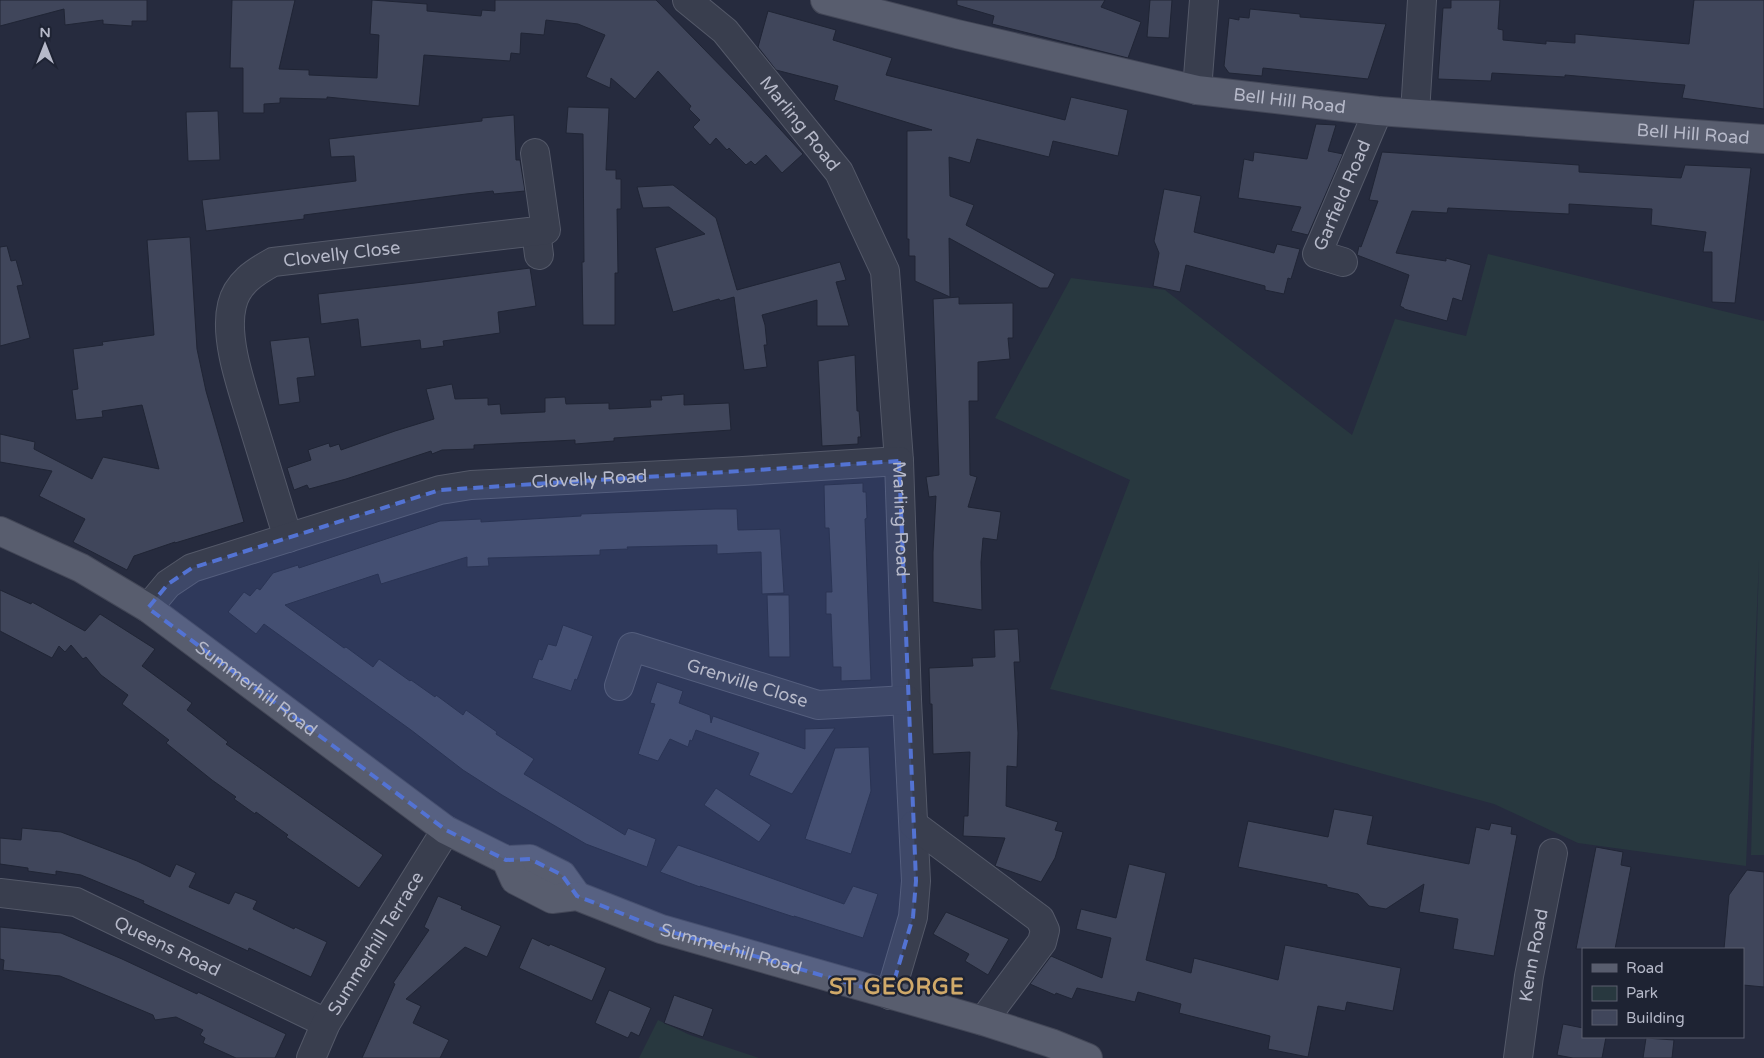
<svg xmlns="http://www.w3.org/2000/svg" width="1764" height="1058" font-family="'Varela Round',sans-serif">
	<rect width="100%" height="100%" fill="#262b3e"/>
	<!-- green -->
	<path fill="#28383f" d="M 1488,254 L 1764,321 L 1764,855 L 1751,855 L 1759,559 L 1746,866 L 1578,843 L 1494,804 L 1276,745 L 1050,689 L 1130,480 L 995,418 L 1071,278 L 1165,290 L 1352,435 L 1395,319 L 1466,336 Z
		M 658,1020 L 690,1035 L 759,1058 L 639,1058 Z"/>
	<!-- building -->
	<path fill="#40465b" stroke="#202535" d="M 0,0 L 147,0 L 147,21 L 132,21 L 132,26 L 103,24 L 103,20 L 65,25 L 64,9 L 0,26 Z
		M 232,0 L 295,0 L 279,69 L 309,70 L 309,75 L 377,78 L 379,35 L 370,34 L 372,0 L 427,4 L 427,11 L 481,16 L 482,10 L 495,11 L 495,0 L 656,0 L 746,92 L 803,154 L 782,173 L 766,155 L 755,165 L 751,161 L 746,165 L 729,148 L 727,150 L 716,138 L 710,145 L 693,127 L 700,120 L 689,109 L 691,106 L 658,71 L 635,99 L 611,78 L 610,88 L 586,77 L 605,35 L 578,24 L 546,20 L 544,35 L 521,33 L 520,54 L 511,53 L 510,61 L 424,55 L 419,106 L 327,97 L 327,99 L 280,98 L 280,103 L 264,104 L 264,113 L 243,113 L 243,68 L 230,68 Z
		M 957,0 L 1105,0 L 1101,7 L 1141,22 L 1128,58 L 992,24 L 994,16 L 957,5 Z
		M 1150,0 L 1172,0 L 1169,38 L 1147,37 Z
		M 1451,0 L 1500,0 L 1498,29 L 1503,30 L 1503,40 L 1546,44 L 1546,41 L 1575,43 L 1575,34 L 1689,44 L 1694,0 L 1764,0 L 1764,109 L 1682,98 L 1685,85 L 1658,83 L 1565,75 L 1565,77 L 1492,73 L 1491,81 L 1438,79 L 1443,8 L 1451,8 Z
		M 1250,9 L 1300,14 L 1300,17 L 1386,24 L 1368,79 L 1263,68 L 1262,76 L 1229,73 L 1224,66 L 1229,18 L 1239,20 L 1239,17 L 1249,18 Z
		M 768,11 L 836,30 L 833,40 L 892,58 L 886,75 L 1065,120 L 1071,97 L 1128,110 L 1118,156 L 1053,141 L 1049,157 L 977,139 L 970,163 L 949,157 L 950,196 L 974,205 L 966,225 L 1055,274 L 1048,288 L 1040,288 L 949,238 L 950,297 L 915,281 L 915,256 L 909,256 L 909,239 L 907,239 L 907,131 L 932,130 L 834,100 L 838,86 L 776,70 L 758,47 Z
		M 568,107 L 609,108 L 606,170 L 616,170 L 616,179 L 621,179 L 621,209 L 617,209 L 618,273 L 615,273 L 615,325 L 583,325 L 582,262 L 584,262 L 583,134 L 566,133 Z
		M 218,111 L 220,160 L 188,161 L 186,112 Z
		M 514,115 L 516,160 L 520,160 L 525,191 L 494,194 L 493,191 L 466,194 L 304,215 L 304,219 L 206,231 L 202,200 L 356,181 L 354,156 L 331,157 L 329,139 L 482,121 L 482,118 Z
		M 1316,124 L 1336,125 L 1328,151 L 1343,154 L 1308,235 L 1291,231 L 1301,207 L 1238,198 L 1244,159 L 1253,161 L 1254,152 L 1307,159 Z
		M 1382,152 L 1579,165 L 1579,172 L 1681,178 L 1685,165 L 1751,168 L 1735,303 L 1712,302 L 1712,252 L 1703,252 L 1706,232 L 1651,225 L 1652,209 L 1569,204 L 1569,214 L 1448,208 L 1447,213 L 1412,211 L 1396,253 L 1446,261 L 1446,258 L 1471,265 L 1462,301 L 1453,298 L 1447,321 L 1404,309 L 1404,308 L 1400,306 L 1409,275 L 1357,255 L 1359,246 L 1361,247 L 1378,201 L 1369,200 Z
		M 673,185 L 716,218 L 737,290 L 840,262 L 846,280 L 836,282 L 849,326 L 817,326 L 817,300 L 762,315 L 765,325 L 767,345 L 764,345 L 767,367 L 744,370 L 734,297 L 720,301 L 719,299 L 673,312 L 655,248 L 705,234 L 669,207 L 643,208 L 637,187 Z
		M 1164,189 L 1201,196 L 1194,232 L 1274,253 L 1277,244 L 1300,249 L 1291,279 L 1288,278 L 1284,294 L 1265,290 L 1265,286 L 1186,265 L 1180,292 L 1153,286 L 1159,253 L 1154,241 Z
		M 190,237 L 197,349 L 206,391 L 244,522 L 175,543 L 175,542 L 134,556 L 127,570 L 73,542 L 85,519 L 39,496 L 52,471 L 0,462 L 0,434 L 35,442 L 34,449 L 92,479 L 103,457 L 159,469 L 142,405 L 102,411 L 103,417 L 76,420 L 72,390 L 78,389 L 73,349 L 103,345 L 102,342 L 154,335 L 147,240 Z
		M 7,246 L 11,261 L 16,260 L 23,285 L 17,286 L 30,338 L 0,346 L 0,247 Z
		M 530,268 L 536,306 L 498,312 L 500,333 L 443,341 L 444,346 L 421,349 L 420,340 L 361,347 L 358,319 L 321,324 L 318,294 L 415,283 Z
		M 959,297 L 959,304 L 1013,303 L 1013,338 L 1008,338 L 1010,359 L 978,362 L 978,401 L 969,401 L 970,475 L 977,477 L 968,507 L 1001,512 L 997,540 L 983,538 L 981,562 L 982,610 L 933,602 L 933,552 L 936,496 L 929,497 L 926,477 L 939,475 L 933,299 Z
		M 309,337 L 315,376 L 297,378 L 300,402 L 279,405 L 270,341 Z
		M 855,355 L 857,411 L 859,411 L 861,437 L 858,437 L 858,444 L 822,446 L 818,361 Z
		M 452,384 L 455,399 L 488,398 L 488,405 L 500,404 L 501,414 L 545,412 L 545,398 L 565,397 L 566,404 L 609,403 L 609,409 L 651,407 L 650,400 L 662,400 L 661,396 L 684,394 L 684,405 L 729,403 L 731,430 L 614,438 L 614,441 L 575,444 L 575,440 L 474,445 L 474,449 L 442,450 L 432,454 L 431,451 L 346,479 L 309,489 L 307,485 L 294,490 L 287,468 L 311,460 L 308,450 L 329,443 L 330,447 L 339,444 L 341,450 L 395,431 L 434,419 L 426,389 Z
		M 863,483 L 863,492 L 866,492 L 867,518 L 865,519 L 871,680 L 841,681 L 841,667 L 833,667 L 831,614 L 826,614 L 826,592 L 832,592 L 829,528 L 825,528 L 824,485 Z
		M 715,509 L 737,509 L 738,530 L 780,529 L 784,593 L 762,594 L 761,552 L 717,554 L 717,545 L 627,547 L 628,549 L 600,550 L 600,555 L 488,558 L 489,566 L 467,567 L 467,557 L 381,584 L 378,574 L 285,605 L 344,648 L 346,647 L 373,667 L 379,659 L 410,681 L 411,680 L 435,697 L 436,695 L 463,715 L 466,710 L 497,732 L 496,734 L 534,759 L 524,774 L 625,835 L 628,828 L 656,839 L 647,867 L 586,844 L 502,795 L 463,770 L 411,730 L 264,624 L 256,634 L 228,612 L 244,592 L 250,596 L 257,588 L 260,590 L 273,573 L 298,565 L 299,568 L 440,521 L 481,519 L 481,522 L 581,516 L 581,514 Z
		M 0,590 L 31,604 L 32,602 L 85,631 L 100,614 L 155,649 L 142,666 L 192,703 L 187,710 L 228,742 L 226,744 L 383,855 L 359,888 L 286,837 L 288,835 L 256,812 L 255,814 L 234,799 L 236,797 L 212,780 L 166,743 L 169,740 L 122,704 L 128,695 L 101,675 L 86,657 L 83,659 L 71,645 L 65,652 L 59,646 L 52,658 L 0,631 Z
		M 767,595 L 789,595 L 790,657 L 769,657 Z
		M 563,625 L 593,636 L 577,680 L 575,679 L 571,691 L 532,678 L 539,659 L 542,660 L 548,644 L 556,646 Z
		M 1018,629 L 1020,662 L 1014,662 L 1018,733 L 1017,767 L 1007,766 L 1006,806 L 1058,822 L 1055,830 L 1063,832 L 1055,858 L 1041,882 L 995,866 L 1005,838 L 963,836 L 964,816 L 968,816 L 970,752 L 933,754 L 932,704 L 930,704 L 929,668 L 973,666 L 972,658 L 995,657 L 994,630 Z
		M 657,682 L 683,691 L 679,703 L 710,715 L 711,723 L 713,716 L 805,749 L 805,729 L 835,728 L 792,794 L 749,775 L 759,753 L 696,730 L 692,741 L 690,740 L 688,747 L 670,739 L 658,761 L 638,754 L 655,704 L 650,703 Z
		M 869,747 L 871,791 L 851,854 L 805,839 L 835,748 Z
		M 716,788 L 771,825 L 759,842 L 704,805 Z
		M 1334,809 L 1373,816 L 1367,844 L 1469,864 L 1476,827 L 1489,830 L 1491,823 L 1512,827 L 1511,834 L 1517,835 L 1494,956 L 1453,949 L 1458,919 L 1419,912 L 1424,884 L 1386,909 L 1369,906 L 1358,894 L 1327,887 L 1327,885 L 1238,867 L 1248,821 L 1328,837 Z
		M 22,828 L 61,832 L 137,861 L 170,877 L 176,864 L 196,873 L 189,887 L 229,904 L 235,892 L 257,901 L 253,909 L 294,929 L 295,927 L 327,942 L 311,977 L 249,948 L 248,951 L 143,903 L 144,901 L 81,875 L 56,871 L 56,875 L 28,871 L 28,868 L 0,864 L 0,838 L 21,840 Z
		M 678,845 L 844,904 L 853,886 L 878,894 L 863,938 L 794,916 L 794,917 L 700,886 L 700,887 L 660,872 Z
		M 1596,847 L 1623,852 L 1621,865 L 1631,867 L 1615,949 L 1576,949 Z
		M 1129,864 L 1166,873 L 1146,960 L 1191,973 L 1194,958 L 1278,980 L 1285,945 L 1401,968 L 1393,1011 L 1347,1002 L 1345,1011 L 1318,1006 L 1308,1057 L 1268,1049 L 1270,1036 L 1179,1013 L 1181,1004 L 1138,992 L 1135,1002 L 1077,988 L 1072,999 L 1056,993 L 1055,995 L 1030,984 L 1051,956 L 1102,978 L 1111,938 L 1076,929 L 1081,909 L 1116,918 Z
		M 1747,870 L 1764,872 L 1764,987 L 1743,985 L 1743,949 L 1724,949 L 1729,895 Z
		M 438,896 L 462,906 L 461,909 L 501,926 L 487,957 L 465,947 L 406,999 L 421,1006 L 413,1023 L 449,1040 L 440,1058 L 362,1058 L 395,984 L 393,983 L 429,930 L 424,927 Z
		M 946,912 L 1009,939 L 988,975 L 965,961 L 969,954 L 933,934 Z
		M 0,927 L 61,933 L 122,959 L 197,994 L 198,992 L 286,1034 L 275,1058 L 236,1058 L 203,1043 L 205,1038 L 200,1035 L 203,1030 L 176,1017 L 155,1020 L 153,1015 L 60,976 L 3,970 L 4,960 L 0,959 Z
		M 532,938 L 549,946 L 550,944 L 606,968 L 592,1001 L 519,968 Z
		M 609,990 L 651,1008 L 639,1036 L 631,1032 L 628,1038 L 595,1023 Z
		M 674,995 L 713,1009 L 703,1037 L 664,1023 Z
		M 1563,1024 L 1583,1028 L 1583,1037 L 1606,1037 L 1602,1058 L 1573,1058 L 1557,1055 Z
		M 1646,1038 L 1674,1040 L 1672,1058 L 1643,1058 Z"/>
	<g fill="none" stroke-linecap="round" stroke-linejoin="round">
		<defs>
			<g id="minor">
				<path id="s1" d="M 687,0 L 725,31 L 839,172 L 885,271 L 899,461 L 907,700 L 916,881 L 913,917 L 890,995"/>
				<path d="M 1197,90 L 1204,0"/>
				<path d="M 1415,113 L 1422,0"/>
				<path d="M 536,231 L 539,255"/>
				<path id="s2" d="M 1343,262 L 1317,254 L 1378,111"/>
				<path id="s3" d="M 288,538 C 277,502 266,467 255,431 C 245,396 223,341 232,305 C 237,283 255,272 273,262 L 546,230 L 535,153"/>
				<path id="s4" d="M 148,608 L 168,584 L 192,568 L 440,490 L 471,485 L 743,471 L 899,461"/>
				<path id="s5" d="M 619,686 L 632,647 L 818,705 L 907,700"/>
				<path d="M 914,825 L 1040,919 L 1045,930 L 1042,942 L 983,1021"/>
				<path id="s6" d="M 0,893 L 76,902 L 326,1023"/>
				<path id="s7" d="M 311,1058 L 326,1023 L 446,830"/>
				<path id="s8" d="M 1518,1058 L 1529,976 L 1553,853"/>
			</g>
			<g id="major">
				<path id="s9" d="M 825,0 L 957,34 L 1197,90 L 1378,111 L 1764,139"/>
				<path id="s10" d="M 0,531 L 81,568 L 148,608 L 446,830 L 506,860 L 530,859 L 562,875 L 577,896"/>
				<path id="s11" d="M 506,860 L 515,880 L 552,899 L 577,896 L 661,929 L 983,1021 L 1051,1043 L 1088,1058"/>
			</g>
		</defs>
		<!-- minor casing -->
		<use href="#minor" stroke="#545969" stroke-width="30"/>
		<!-- major casing -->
		<use href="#major" stroke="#434757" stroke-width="30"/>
		<!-- minor -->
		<use href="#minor" stroke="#393e4e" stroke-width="28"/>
		<!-- major -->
		<use href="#major" stroke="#585d6e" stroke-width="28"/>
	</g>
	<!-- marked area -->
	<path fill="#5373d3" fill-opacity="0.2" stroke="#5373d3" stroke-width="4" stroke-dasharray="10 6" stroke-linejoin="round" d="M 899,461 L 916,881 L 913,917 L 890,995 L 661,929 L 577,896 L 562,875 L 530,859 L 506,860 L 446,830 L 148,608 L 168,584 L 192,568 L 440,490 Z"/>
	<g text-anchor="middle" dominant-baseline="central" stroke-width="4.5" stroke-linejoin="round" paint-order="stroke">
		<!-- street labels -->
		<g font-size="18" fill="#b6b9c9" stroke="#1e2333">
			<text stroke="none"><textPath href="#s9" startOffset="476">Bell Hill Road</textPath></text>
			<text stroke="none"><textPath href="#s1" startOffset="168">Marling Road</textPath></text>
			<text stroke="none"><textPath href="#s9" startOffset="881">Bell Hill Road</textPath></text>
			<text stroke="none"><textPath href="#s2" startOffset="91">Garfield Road</textPath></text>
			<text stroke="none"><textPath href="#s3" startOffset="372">Clovelly Close</textPath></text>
			<text stroke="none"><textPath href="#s4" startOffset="470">Clovelly Road</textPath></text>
			<text stroke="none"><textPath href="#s1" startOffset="588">Marling Road</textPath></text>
			<text stroke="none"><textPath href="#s5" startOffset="162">Grenville Close</textPath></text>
			<text stroke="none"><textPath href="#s10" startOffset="302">Summerhill Road</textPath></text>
			<text stroke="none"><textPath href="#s7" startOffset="132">Summerhill Terrace</textPath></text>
			<text stroke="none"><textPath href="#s6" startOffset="178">Queens Road</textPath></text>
			<text stroke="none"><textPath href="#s11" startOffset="252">Summerhill Road</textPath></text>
			<text stroke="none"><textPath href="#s8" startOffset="104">Kenn Road</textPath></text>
		</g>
		<!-- district labels -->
		<g font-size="22" font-weight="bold" letter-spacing="1" fill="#d0a969" stroke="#1e2333">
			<text x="897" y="987">ST GEORGE</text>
		</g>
	</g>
	<!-- legend -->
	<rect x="1582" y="948" width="162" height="90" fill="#1e2333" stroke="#5b5f6f"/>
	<rect x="1592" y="964" width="25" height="8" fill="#585d6e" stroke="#5b5f6f"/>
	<text x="1626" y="973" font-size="15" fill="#b6b9c9">Road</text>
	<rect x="1592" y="986" width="25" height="15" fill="#28383f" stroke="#5b5f6f"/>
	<text x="1626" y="998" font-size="15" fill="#b6b9c9">Park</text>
	<rect x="1592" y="1010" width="25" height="15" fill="#40465b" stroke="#5b5f6f"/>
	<text x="1626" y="1023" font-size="15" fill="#b6b9c9">Building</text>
	<!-- north arrow -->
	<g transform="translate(45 45)" stroke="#1e2333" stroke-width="4" paint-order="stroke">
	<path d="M0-4L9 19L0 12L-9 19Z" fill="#b6b9c9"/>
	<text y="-8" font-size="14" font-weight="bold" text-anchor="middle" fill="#b6b9c9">N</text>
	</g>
</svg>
